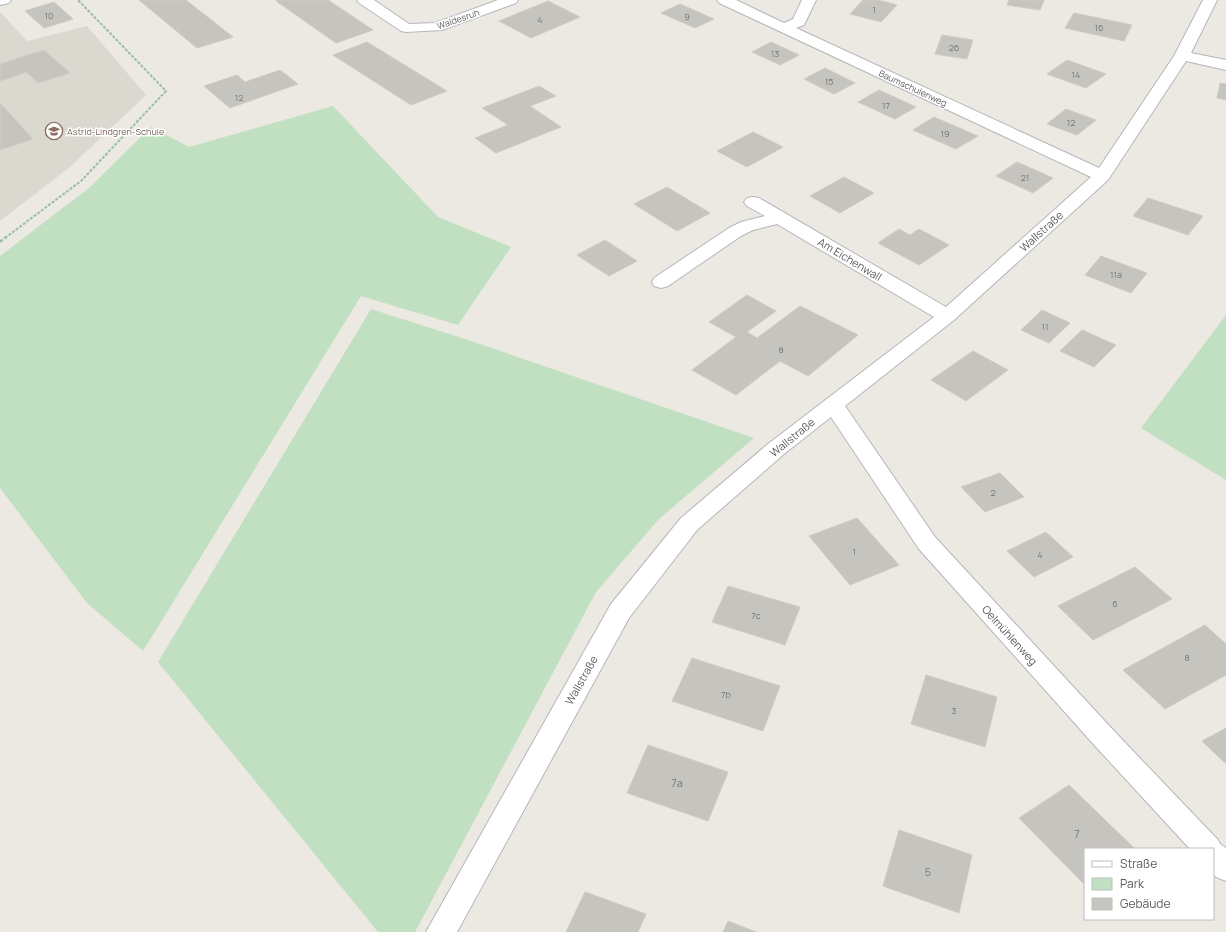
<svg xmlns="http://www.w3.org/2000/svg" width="1226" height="932" font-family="Manrope,sans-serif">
	<rect width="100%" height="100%" fill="#ebe9e1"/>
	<!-- education -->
	<path fill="#dbd8d0" d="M 0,12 L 27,41 L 87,26 L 146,95 L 70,167 L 0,221 Z"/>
	<!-- green -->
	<path fill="#c0e0c1" d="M 333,106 L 438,217 L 511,247 L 458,325 L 361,296 L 143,651 L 87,603 L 0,488 L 0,256 L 89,188 L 151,127 L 189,147 Z
		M 371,309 L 471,341 L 754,438 L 659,519 L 596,592 L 415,932 L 378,932 L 158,662 Z
		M 1226,315 L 1226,480 L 1141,428 Z"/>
	<!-- building -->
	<path fill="#c6c4be" stroke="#cfcbc0" d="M 139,0 L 186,0 L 233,37 L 197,48 Z
		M 279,0 L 328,0 L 373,30 L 336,43 L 276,1 Z
		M 863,0 L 878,0 L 897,5 L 881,22 L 850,14 Z
		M 1009,0 L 1044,0 L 1040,10 L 1007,5 Z
		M 548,1 L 580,17 L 531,38 L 499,21 Z
		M 54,2 L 73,19 L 44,28 L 25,11 Z
		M 680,4 L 714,19 L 695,28 L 661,13 Z
		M 1074,13 L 1132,25 L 1124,41 L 1065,28 Z
		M 942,35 L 973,40 L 967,59 L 935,54 Z
		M 367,42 L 447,91 L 411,105 L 333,55 Z
		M 771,42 L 799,55 L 780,65 L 752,52 Z
		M 44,50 L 70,73 L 38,83 L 27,72 L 0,81 L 0,64 Z
		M 1067,60 L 1106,74 L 1086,88 L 1047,74 Z
		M 825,68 L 855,83 L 834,94 L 804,79 Z
		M 280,70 L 298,84 L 230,108 L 204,86 L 237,75 L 245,82 Z
		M 1220,83 L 1226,84 L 1226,100 L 1217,98 Z
		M 539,86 L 556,96 L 530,106 L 561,127 L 496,153 L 475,138 L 508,125 L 482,108 Z
		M 879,90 L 916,107 L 895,119 L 858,102 Z
		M 0,103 L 33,139 L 0,150 Z
		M 1066,109 L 1096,120 L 1077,135 L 1047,124 Z
		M 934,117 L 978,136 L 956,149 L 913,130 Z
		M 753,132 L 783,147 L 747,167 L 717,151 Z
		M 1017,162 L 1053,178 L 1033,193 L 996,176 Z
		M 844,177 L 874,193 L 840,213 L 810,196 Z
		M 667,187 L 710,213 L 677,231 L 634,204 Z
		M 1148,198 L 1203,216 L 1188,235 L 1133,216 Z
		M 899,229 L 910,235 L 919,229 L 949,245 L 919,265 L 878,243 Z
		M 605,240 L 637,261 L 609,276 L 577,255 Z
		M 1101,256 L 1147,273 L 1131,293 L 1085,275 Z
		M 747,295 L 776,311 L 747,332 L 757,338 L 800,306 L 858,335 L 808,376 L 780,361 L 736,395 L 692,370 L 736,337 L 709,322 Z
		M 1042,310 L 1070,323 L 1049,343 L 1021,330 Z
		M 1082,330 L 1116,345 L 1094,367 L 1060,351 Z
		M 973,351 L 1008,370 L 966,401 L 931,380 Z
		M 1000,473 L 1024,497 L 985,512 L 961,487 Z
		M 857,518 L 899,565 L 850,585 L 809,536 Z
		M 1046,532 L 1073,557 L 1034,577 L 1007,551 Z
		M 1135,567 L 1172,599 L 1093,640 L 1058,606 Z
		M 728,586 L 800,607 L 785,645 L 712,622 Z
		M 1205,625 L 1226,644 L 1226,675 L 1165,709 L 1123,670 Z
		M 692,658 L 780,686 L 763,731 L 672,701 Z
		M 926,675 L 997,697 L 985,747 L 911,724 Z
		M 1226,728 L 1226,764 L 1202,741 Z
		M 648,745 L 728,772 L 708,821 L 627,793 Z
		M 1069,785 L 1135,849 L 1085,849 L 1085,885 L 1019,818 Z
		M 899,830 L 972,855 L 959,913 L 883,886 Z
		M 585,892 L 646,914 L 638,932 L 566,932 Z
		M 728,921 L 756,932 L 723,932 Z"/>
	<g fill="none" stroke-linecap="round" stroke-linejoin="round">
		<defs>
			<path id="minor" d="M 0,0 L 11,0 L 9,3 L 0,5 Z
				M 357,0 L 374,0 L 409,24 L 435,23 L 498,0 L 518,0 L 516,3 L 442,30 L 406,32 L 401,31 L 359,3 Z
				M 717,0 L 736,0 L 784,23 L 793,19 L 802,0 L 816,0 L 804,25 L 796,28 L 1099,168 L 1174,56 L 1203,0 L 1217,0 L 1191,53 L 1226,60 L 1226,70 L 1186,61 L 1108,180 L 954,320 L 845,406 L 935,537 L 1114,731 L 1218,840 L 1220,844 L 1226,848 L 1226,881 L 1216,877 L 1213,874 L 1213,849 L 1190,849 L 1096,747 L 919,549 L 831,417 L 784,454 L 697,530 L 629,618 L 457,932 L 426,932 L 611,604 L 681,518 L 768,444 L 934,317 L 777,224 L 753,230 L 741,236 L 668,286 L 661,288 L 654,286 L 652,282 L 654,278 L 729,228 L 741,222 L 765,216 L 747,206 L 744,202 L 747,198 L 753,197 L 759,198 L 946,307 L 1091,177 L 719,3 Z"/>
		</defs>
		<!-- minor casing -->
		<use href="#minor" stroke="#b4b6ba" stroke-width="2"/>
		<!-- path-far1 -->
		<path stroke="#98bea4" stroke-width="2" stroke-dasharray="3 1.5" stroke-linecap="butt" d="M 5,238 L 81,181 L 166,91 L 78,0"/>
		<!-- path -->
		<path stroke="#98bea4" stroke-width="2.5" stroke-dasharray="3.5 2" stroke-linecap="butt" d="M 0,242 L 6,237"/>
		<!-- minor -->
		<use href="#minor" fill="#fff" fill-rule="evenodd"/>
	</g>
	<!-- icons -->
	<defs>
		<symbol id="school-ring" viewBox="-11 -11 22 22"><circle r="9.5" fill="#fff" stroke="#8d6e63" stroke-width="1.5"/><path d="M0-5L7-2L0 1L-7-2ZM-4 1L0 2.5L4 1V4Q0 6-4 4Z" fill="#8d6e63"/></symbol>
	</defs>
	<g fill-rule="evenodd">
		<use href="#school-ring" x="44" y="121" width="20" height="20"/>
	</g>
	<g text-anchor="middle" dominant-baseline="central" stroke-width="3" stroke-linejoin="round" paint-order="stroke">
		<!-- number labels -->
		<g font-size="9" fill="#757778">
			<text x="874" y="9">1</text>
			<text x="49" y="15">10</text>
			<text x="687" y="16">9</text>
			<text x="540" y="19">4</text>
			<text x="1099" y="27">16</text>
			<text x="954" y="47">26</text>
			<text x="775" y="53">13</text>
			<text x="1076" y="74">14</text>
			<text x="829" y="81">15</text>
			<text x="239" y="97">12</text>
			<text x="886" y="105">17</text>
			<text x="1071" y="122">12</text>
			<text x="945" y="133">19</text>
			<text x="1025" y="177">21</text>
			<text x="1116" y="274">11a</text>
			<text x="1045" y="326">11</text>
			<text x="781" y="349">8</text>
			<text x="993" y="492">2</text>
			<text x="854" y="551">1</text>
			<text x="1040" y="554">4</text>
			<text x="1115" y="603">6</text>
			<text x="756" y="615">7c</text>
			<text x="1187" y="657">8</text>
			<text x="726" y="694">7b</text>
			<text x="954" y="710">3</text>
		</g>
		<!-- far-street labels -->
		<g font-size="9" fill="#5a5d61" stroke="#fff">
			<text transform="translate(458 19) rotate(-19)">Waldesruh</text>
			<text transform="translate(913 88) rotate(25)">Baumschulenweg</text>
		</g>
		<!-- far-education labels -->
		<g font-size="9" fill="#785e54" stroke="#fff" text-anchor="start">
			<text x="67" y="131">Astrid-Lindgren-Schule</text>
		</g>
		<!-- street labels -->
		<g font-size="11" fill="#5a5d61" stroke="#fff">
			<text transform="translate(1041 231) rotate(-42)">Wallstraße</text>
			<text transform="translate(850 259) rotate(31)">Am Eichenwall</text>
			<text transform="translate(792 437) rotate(-39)">Wallstraße</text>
			<text transform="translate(1010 635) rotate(48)">Oelmühlenweg</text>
			<text transform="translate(581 680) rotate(-61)">Wallstraße</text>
		</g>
		<!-- near-number labels -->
		<g font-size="11" fill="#757778">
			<text x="677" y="782">7a</text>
			<text x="1077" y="833">7</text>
			<text x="928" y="871">5</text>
		</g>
	</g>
	<!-- legend -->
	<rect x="1084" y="848" width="130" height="72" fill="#ffffff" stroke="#bdbec0"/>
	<rect x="1092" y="861" width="20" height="6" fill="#ffffff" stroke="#bdbec0"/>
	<text x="1120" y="868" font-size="12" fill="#5a5d61">Straße</text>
	<rect x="1092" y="878" width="20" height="12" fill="#c0e0c1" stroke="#bdbec0"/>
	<text x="1120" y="888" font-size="12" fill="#5a5d61">Park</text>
	<rect x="1092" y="898" width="20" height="12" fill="#c6c4be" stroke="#bdbec0"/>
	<text x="1120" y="908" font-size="12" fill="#5a5d61">Gebäude</text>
</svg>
